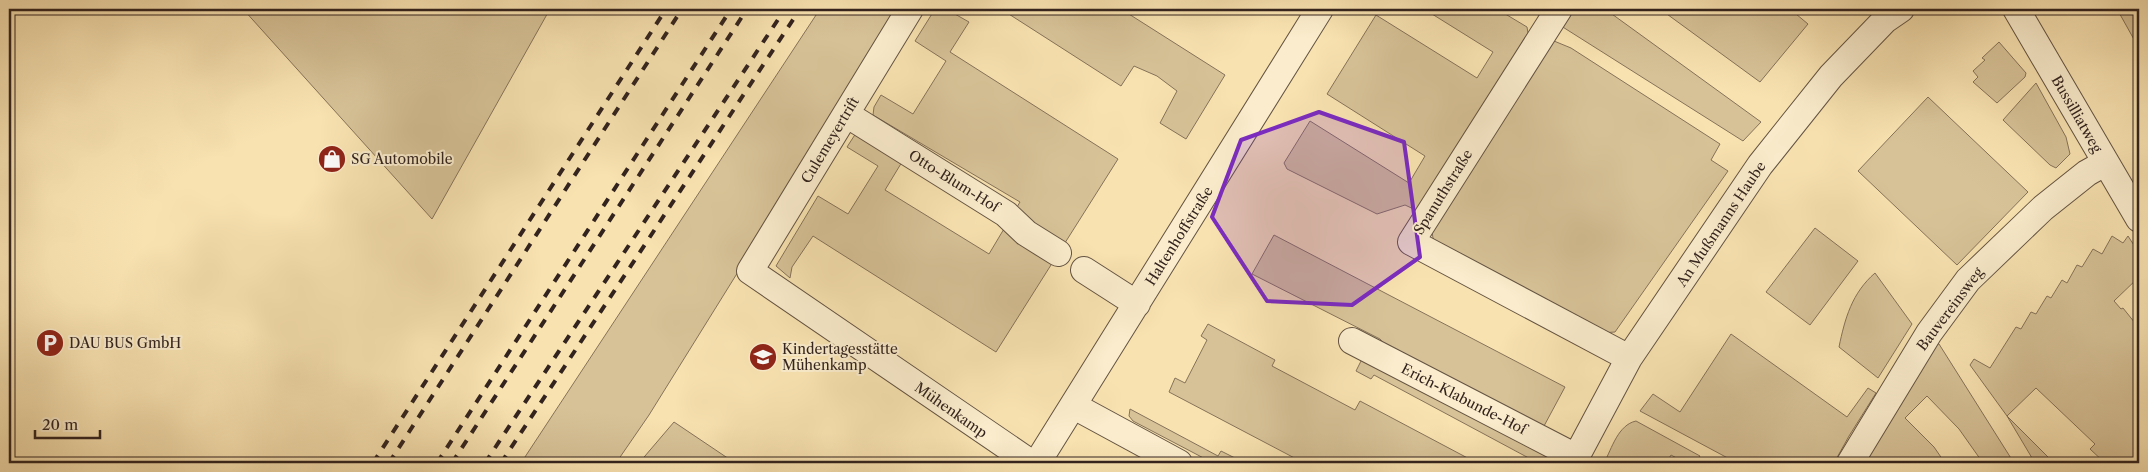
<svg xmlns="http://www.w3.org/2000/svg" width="2148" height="472" font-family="'Libre Caslon Text',serif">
	<rect width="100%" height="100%" fill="#f8e2b0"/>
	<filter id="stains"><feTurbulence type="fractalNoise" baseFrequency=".004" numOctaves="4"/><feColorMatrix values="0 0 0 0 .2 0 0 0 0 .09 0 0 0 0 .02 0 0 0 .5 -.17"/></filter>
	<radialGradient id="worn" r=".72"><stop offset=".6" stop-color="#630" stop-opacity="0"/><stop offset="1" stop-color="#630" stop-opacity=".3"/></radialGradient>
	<!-- green -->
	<path fill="#d7c297" stroke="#85725a" d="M 243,9 L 550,9 L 432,219 Z
		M 820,9 L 908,9 L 840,108 L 649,415 L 616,463 L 521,463 Z
		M 935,9 L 946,9 L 969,22 L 950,52 L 1118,159 L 996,352 L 813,236 L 792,267 L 790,278 L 776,266 L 818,196 L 848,214 L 878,166 L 847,147 L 858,130 L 902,162 L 885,190 L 989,254 L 1020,202 L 873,115 L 874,107 L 881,95 L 913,114 L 946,61 L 915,41 Z
		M 1001,9 L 1121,9 L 1225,75 L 1186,139 L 1160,123 L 1177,91 L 1157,76 L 1134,66 L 1121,86 Z
		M 1424,9 L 1497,9 L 1527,27 L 1528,33 L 1418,211 L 1405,205 L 1377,214 L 1287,169 L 1284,163 L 1310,121 L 1409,183 L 1425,156 L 1327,94 L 1376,15 L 1477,78 L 1493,52 Z
		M 1569,9 L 1605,9 L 1761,122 L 1743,141 L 1558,24 Z
		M 1660,9 L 1790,9 L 1808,24 L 1760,82 Z
		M 2117,9 L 2139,9 L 2139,42 L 2136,43 Z
		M 1554,41 L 1571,48 L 1720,144 L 1711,160 L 1728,171 L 1615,332 L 1600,333 L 1441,247 L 1433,238 L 1431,226 Z
		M 1999,42 L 2026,73 L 2025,77 L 1997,103 L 1973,82 L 1978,77 L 1973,71 L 1985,60 L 1982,58 Z
		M 2036,83 L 2066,137 L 2070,154 L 2056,168 L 2050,165 L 2003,120 Z
		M 1928,97 L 2028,192 L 1957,265 L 1858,171 Z
		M 1815,228 L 1858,261 L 1810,325 L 1766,292 Z
		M 1274,235 L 1565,387 L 1544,426 L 1389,349 L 1380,339 L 1252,274 Z
		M 2112,236 L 2123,243 L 2128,236 L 2139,253 L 2139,277 L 2114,301 L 2121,309 L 2123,308 L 2139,328 L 2139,463 L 2105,463 L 2090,449 L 2095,444 L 2036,388 L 2007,416 L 2054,463 L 2035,463 L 2007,416 L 1970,365 L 1974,359 L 1990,368 L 2016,327 L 2021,329 L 2031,312 L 2036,314 L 2047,296 L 2051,298 L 2062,280 L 2067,283 L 2077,265 L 2082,267 L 2093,249 L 2102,254 Z
		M 1875,273 L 1912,324 L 1878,378 L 1839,347 C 1845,318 1852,293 1875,273 Z
		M 1208,324 L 1275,360 L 1272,366 L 1355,410 L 1360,401 L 1477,463 L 1304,463 L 1169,392 L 1175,378 L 1185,383 L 1207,340 L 1201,336 Z
		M 1731,334 L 1847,417 L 1868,388 L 1876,393 L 1849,436 L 1834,463 L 1737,463 L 1640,411 L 1653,394 L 1680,412 Z
		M 1930,343 L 1939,344 L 2014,463 L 1983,463 L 1959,429 L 1927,396 L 1905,418 L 1934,447 L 1945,463 L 1850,463 Z
		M 1362,359 L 1542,451 L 1550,460 L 1548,463 L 1538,463 L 1374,375 L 1371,379 L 1356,371 Z
		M 1130,409 L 1218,456 L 1221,451 L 1245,463 L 1213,463 L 1133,421 L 1129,416 Z
		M 1636,421 L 1700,456 L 1695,463 L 1686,463 L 1671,455 L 1666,463 L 1604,463 C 1612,448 1618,425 1636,421 Z
		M 674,422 L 735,463 L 639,463 Z"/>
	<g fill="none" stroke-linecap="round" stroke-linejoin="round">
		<defs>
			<path id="minor" d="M 910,9 L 750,271 L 1031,463
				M 1559,9 L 1411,242 L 1629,358
				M 2016,9 L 2139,219
				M 846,114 L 1006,214 L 1026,233 L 1058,253
				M 1084,270 L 1137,304
				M 1352,341 L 1576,457
				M 1074,406 L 1179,463
				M 1037,463 L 1320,9
				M 1573,463 L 1629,358 L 1760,165 L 1831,76 L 1885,20 L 1901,9
				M 1850,463 L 1929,333 L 1968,280 L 2043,208 L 2087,173 L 2105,163"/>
		</defs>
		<!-- minor casing -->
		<use href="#minor" stroke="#645342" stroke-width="28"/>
		<!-- minor -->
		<use href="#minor" stroke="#faeccc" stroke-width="26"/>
		<!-- rail -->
		<path stroke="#33231e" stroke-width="4" stroke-dasharray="9 9" stroke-linecap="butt" d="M 373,463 L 666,9
			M 389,463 L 682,9
			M 437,463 L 731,9
			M 452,463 L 747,9
			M 485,463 L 785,9
			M 501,463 L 800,9"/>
	</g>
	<!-- marked area -->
	<path fill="#7b2cbf" fill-opacity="0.2" stroke="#7b2cbf" stroke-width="4" stroke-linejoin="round" d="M 1319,112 L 1404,142 L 1420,257 L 1352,305 L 1267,301 L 1212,217 L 1241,140 Z"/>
	<!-- icons -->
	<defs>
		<symbol id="shop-disc" viewBox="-11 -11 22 22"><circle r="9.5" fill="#8f2418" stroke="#faeccc"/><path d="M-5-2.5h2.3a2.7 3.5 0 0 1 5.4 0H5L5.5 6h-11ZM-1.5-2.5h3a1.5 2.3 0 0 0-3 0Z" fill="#fff"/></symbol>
		<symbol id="parking-disc" viewBox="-11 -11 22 22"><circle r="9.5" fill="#8f2418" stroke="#faeccc"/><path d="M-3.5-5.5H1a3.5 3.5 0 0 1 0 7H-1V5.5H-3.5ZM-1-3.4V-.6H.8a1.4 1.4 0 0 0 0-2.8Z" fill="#fff"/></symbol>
		<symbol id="school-disc" viewBox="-11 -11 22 22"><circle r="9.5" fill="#8f2418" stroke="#faeccc"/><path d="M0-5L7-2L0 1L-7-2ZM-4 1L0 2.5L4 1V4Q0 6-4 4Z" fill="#fff"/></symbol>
	</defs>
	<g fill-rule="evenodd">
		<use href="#shop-disc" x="316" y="143" width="32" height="32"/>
		<use href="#parking-disc" x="34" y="327" width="32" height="32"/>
		<use href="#school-disc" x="747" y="341" width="32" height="32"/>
	</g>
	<g text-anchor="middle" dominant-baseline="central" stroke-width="4" stroke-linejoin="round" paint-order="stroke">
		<!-- street labels -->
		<g font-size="14" fill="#33231e" stroke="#faeccc">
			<text transform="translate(2077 114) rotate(60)">Bussilliatweg</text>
			<text transform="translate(830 140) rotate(-59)">Culemeyertrift</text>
			<text transform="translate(954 181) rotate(32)">Otto-Blum-Hof</text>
			<text transform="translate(1443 192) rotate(-58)">Spanuthstraße</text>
			<text transform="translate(1721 224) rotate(-56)">An Mußmanns Haube</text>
			<text transform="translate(1179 236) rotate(-58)">Haltenhoffstraße</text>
			<text transform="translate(1950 309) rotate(-53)">Bauvereinsweg</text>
			<text transform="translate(1464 399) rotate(27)">Erich-Klabunde-Hof</text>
			<text transform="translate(951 410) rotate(35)">Mühenkamp</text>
		</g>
		<!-- poi labels -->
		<g font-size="14" fill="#33231e" stroke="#faeccc" text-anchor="start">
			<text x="351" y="159">SG Automobile</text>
			<text x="69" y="343">DAU BUS GmbH</text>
			<text x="782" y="349">Kindertagesstätte<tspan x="782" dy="16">Mühenkamp</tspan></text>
		</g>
	</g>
	<!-- margin -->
	<rect width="2148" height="472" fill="none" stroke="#f8e2b0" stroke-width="30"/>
	<rect x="10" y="10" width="2128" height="452" fill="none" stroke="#33231e" stroke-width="2.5"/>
	<rect x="15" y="15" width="2118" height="442" fill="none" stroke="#33231e"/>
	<!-- scale -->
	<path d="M35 430v8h65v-8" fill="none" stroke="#33231e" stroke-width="2.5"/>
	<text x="42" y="430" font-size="15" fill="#33231e" stroke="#faeccc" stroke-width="4" paint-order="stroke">20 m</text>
	<rect width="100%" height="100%" filter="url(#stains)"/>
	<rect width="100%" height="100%" fill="url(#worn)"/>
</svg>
